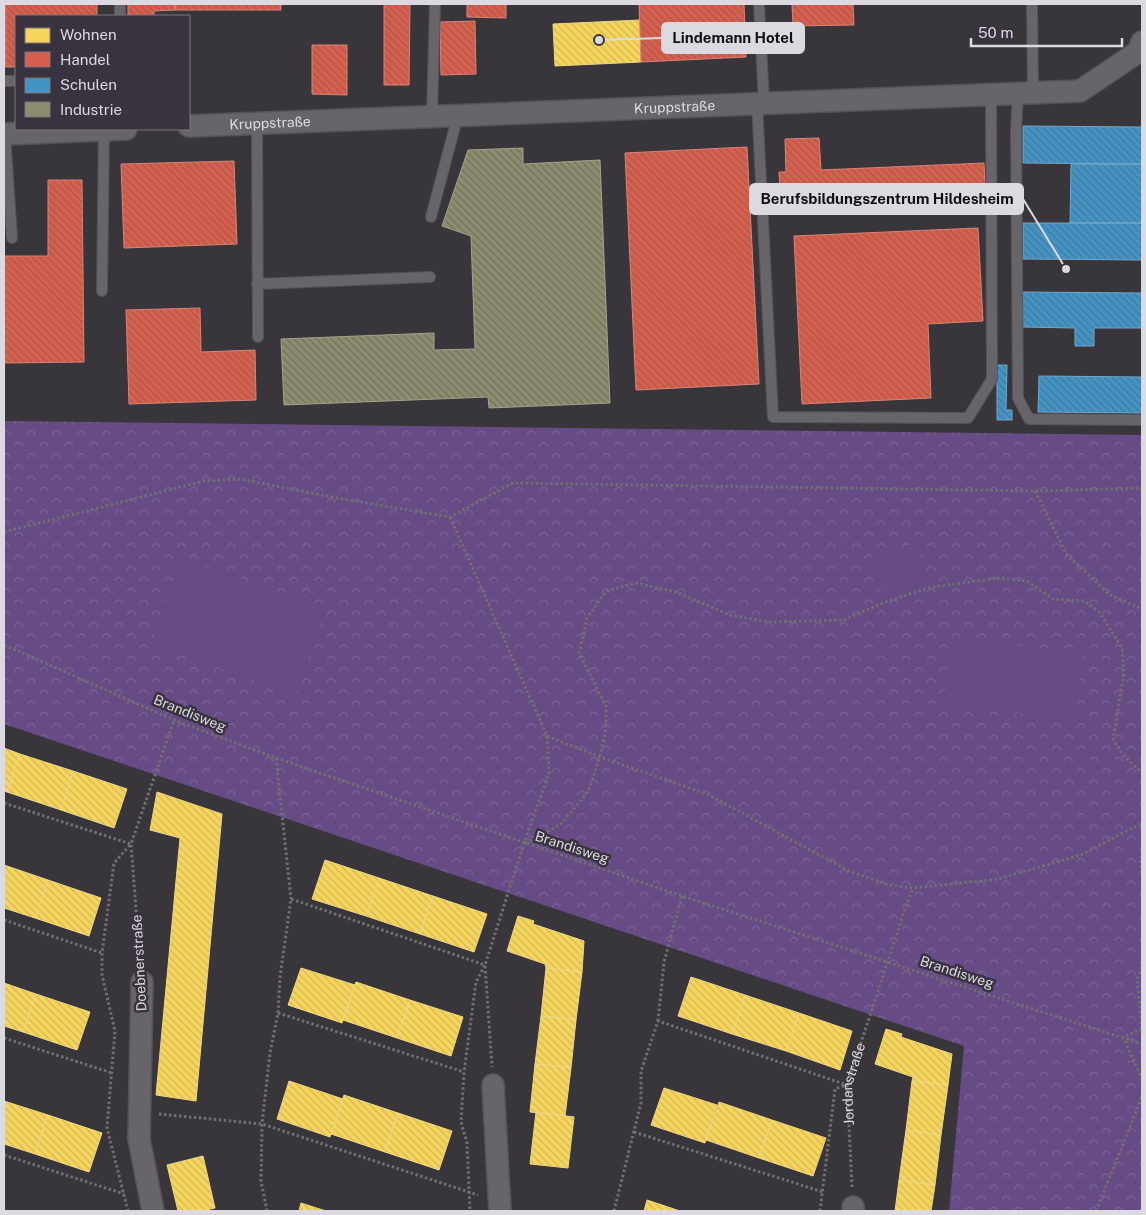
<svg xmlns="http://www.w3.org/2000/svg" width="1146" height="1215" font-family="'Public Sans',sans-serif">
	<defs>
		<pattern id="forest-crowns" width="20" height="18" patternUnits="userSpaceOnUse" patternTransform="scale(1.25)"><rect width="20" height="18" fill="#664b85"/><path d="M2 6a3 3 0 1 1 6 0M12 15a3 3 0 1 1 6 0" fill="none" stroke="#7b6496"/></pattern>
		<pattern id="homes-back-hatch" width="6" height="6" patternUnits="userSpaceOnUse" patternTransform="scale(1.25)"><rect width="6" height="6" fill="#f6d55c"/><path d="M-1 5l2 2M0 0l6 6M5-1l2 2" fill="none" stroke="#d2b757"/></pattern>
		<pattern id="shops-back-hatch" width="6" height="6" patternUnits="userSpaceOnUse" patternTransform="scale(1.25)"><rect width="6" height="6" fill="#d6604d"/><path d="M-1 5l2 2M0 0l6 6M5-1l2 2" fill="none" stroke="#aa574a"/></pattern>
		<pattern id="schools-back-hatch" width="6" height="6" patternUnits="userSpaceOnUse" patternTransform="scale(1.25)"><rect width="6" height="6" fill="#4393c3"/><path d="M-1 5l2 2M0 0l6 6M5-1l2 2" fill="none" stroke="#437a9d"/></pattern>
		<pattern id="industry-back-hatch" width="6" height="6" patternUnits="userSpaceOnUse" patternTransform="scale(1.25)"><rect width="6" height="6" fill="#8c8c6e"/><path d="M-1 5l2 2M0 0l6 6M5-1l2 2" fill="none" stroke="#72725f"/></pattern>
	</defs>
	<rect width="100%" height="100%" fill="#38363b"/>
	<!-- forest -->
	<path fill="url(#forest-crowns)" d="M 4,421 L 1142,435 L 1142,1211 L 949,1211 L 964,1046 L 4,724 Z"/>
	<!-- pitch -->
	<path fill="#664b85" d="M 915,543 L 931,587 L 885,602 L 870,558 Z
		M 181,558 L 326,608 L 296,694 L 151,644 Z
		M 951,638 L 1083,653 L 1075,719 L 944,704 Z"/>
	<!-- homes -->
	<path fill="url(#homes-back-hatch)" stroke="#eed684" d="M 640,20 L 641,62 L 555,66 L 553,24 Z
		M 4,748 L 20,754 L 7,792 L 4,791 Z
		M 20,754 L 73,771 L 61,810 L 7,792 Z
		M 73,771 L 127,789 L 114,828 L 61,810 Z
		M 157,792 L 222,814 L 196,1101 L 156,1095 L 180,838 L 150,830 Z
		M 325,860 L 379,878 L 366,916 L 312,899 Z
		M 4,865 L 48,880 L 35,918 L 4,908 Z
		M 379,878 L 433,896 L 420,934 L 366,916 Z
		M 48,880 L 101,898 L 89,936 L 35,918 Z
		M 433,896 L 487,914 L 474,952 L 420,934 Z
		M 518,916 L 534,921 L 533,924 L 584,941 L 582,972 L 546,968 L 545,964 L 507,951 Z
		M 301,968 L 355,985 L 342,1023 L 288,1005 Z
		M 546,968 L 582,972 L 576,1020 L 541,1016 Z
		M 691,977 L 745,995 L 732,1034 L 678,1016 Z
		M 356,982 L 410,1000 L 397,1038 L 343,1020 Z
		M 4,983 L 36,994 L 23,1032 L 4,1026 Z
		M 36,994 L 90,1012 L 77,1050 L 23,1032 Z
		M 745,995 L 799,1013 L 786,1051 L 732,1034 Z
		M 410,1000 L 463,1017 L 451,1056 L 397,1038 Z
		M 799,1013 L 852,1031 L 840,1070 L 786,1051 Z
		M 541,1016 L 576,1020 L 571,1068 L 535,1064 Z
		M 886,1029 L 902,1034 L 901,1037 L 952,1054 L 948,1085 L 912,1081 L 913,1077 L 875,1064 Z
		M 535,1064 L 571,1068 L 565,1116 L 530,1112 Z
		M 289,1081 L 343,1099 L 330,1137 L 277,1119 Z
		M 912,1081 L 948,1085 L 941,1135 L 906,1130 Z
		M 664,1088 L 717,1105 L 705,1143 L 651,1125 Z
		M 344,1095 L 398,1113 L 385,1152 L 331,1134 Z
		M 4,1101 L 48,1115 L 35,1154 L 4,1144 Z
		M 719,1102 L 772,1120 L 759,1158 L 706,1140 Z
		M 536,1112 L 574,1117 L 568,1168 L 530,1164 Z
		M 398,1113 L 452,1131 L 439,1170 L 385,1152 Z
		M 48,1115 L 102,1133 L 89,1172 L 35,1154 Z
		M 772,1120 L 826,1138 L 813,1176 L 759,1158 Z
		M 906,1130 L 941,1135 L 935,1185 L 899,1180 Z
		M 203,1156 L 215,1208 L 202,1211 L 178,1211 L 167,1165 Z
		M 899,1180 L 935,1185 L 931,1211 L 895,1211 Z
		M 647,1200 L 680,1211 L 644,1211 Z
		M 301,1203 L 326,1211 L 299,1211 Z"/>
	<!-- shops -->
	<path fill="url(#shops-back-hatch)" stroke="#d88579" d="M 5,4 L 97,4 L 97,16 L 16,16 L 16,67 L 5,67 Z
		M 128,4 L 175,4 L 175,10 L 154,11 L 154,16 L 128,16 Z
		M 175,4 L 281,4 L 281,10 L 175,10 Z
		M 384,4 L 410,4 L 409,85 L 384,85 Z
		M 467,4 L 506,4 L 506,18 L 467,17 Z
		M 639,4 L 744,4 L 746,57 L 641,62 Z
		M 792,4 L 853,4 L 854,25 L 793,26 Z
		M 475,21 L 476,74 L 441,75 L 440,22 Z
		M 312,45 L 347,45 L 347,95 L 312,94 Z
		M 819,138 L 821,170 L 984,163 L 986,203 L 781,212 L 779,172 L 786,172 L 785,139 Z
		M 747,147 L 759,384 L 636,390 L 625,153 Z
		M 234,161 L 237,244 L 124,248 L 121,164 Z
		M 48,180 L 82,180 L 84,362 L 4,363 L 4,256 L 48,256 Z
		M 978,228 L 983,321 L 928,324 L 931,398 L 802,404 L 794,236 Z
		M 200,308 L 201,352 L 255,350 L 256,400 L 129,404 L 126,310 Z"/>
	<!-- schools -->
	<path fill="url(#schools-back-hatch)" stroke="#71a8cc" d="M 1023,126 L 1142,127 L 1142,164 L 1023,163 Z
		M 1071,164 L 1142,164 L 1142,223 L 1070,223 Z
		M 1023,223 L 1142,223 L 1142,260 L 1023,259 Z
		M 1023,292 L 1142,293 L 1142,328 L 1094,328 L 1094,346 L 1075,346 L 1075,328 L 1023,327 Z
		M 997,365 L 1007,365 L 1006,410 L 1012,410 L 1012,420 L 997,420 Z
		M 1039,376 L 1142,377 L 1142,413 L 1038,412 Z"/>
	<!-- industry -->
	<path fill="url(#industry-back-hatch)" stroke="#a4a390" d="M 523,148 L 523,164 L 600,160 L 610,403 L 489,408 L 488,397 L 284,405 L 281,339 L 434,333 L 434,350 L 475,349 L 471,236 L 442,226 L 468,150 Z"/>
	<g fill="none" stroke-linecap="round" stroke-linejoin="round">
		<defs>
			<path id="service" d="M 120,4 L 120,16
				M 759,4 L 764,103
				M 1032,4 L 1033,92
				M 4,81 L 16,81
				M 1018,93 L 1016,130 L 1018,398 L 1029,419 L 1142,420
				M 757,103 L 773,417 L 968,418 L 992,379 L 991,94
				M 432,116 L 435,4
				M 257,123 L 258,337
				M 5,134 L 12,238
				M 431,217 L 458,115
				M 257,284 L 430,277
				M 102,291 L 104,129"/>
			<g id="minor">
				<path id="s2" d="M 189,126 L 1080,91 L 1138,52 L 1142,42"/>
				<path d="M 4,134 L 126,129"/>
				<path d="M 142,982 L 139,1139 L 153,1211"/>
				<path d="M 493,1085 L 500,1211"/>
				<path d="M 853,1207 L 853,1211"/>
			</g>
		</defs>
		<!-- service casing -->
		<use href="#service" stroke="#555358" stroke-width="12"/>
		<!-- minor casing -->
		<use href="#minor" stroke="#555358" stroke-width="24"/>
		<!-- path -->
		<g stroke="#706f72" stroke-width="3" stroke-dasharray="2.5 2.5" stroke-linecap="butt">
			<path d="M 1035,491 L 1067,555 L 1110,595 L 1142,609"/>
			<path d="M 450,517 L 547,736 L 549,773 L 524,843 L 485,965 L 492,1067"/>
			<path d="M 4,532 L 204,481 L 240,479 L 337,498 L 450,517 L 513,483 L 1035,491 L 1142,488"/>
			<path d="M 4,645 L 174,720 L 276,758 L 682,896 L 1142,1044"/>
			<path d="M 547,736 L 600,757 L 707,794 L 849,871 L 889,885 L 913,888 L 998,879 L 1081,855 L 1142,823"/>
			<path d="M 276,758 L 291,899"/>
			<path d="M 4,803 L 131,844 L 114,863 L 102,953 L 102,975 L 115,1031 L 107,1128 L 128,1211"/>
			<path d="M 525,843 L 560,825 L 588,792 L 600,757 L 606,728 L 606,706 L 579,653 L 587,618 L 606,591 L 637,583 L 676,592 L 730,615 L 770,622 L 844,620 L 885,602 L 931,587 L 1000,578 L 1027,581 L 1053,599 L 1084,601 L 1099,612 L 1122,648 L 1124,673 L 1113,740 L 1125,757 L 1142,773"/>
			<path d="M 1142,856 L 1140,860 L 1142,872"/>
			<path d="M 4,920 L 102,953"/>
			<path d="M 140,962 L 131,844 L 174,720"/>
			<path d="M 1142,967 L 1137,979 L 1142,1027"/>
			<path d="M 278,1013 L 464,1072"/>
			<path d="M 658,1021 L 664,962 L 682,896"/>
			<path d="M 1142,1029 L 1123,1037 L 1142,1079"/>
			<path d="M 4,1038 L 112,1073"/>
			<path d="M 159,1114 L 262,1124 L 478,1195"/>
			<path d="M 634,1132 L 823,1192"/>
			<path d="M 4,1155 L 124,1194"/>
			<path id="s1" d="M 852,1187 L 847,1085 L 905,909 L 913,888"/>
			<path d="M 267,1211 L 261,1181 L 262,1124 L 270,1053 L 278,1013 L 280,977 L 291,899 L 485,965 L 476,982 L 464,1072 L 461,1122 L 467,1143 L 470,1211"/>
			<path d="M 614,1211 L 641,1103 L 641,1071 L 658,1021 L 847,1085"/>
			<path d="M 820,1211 L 835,1089 L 846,1085"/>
			<path d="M 1096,1211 L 1142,1097"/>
		</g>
		<!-- service -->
		<use href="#service" stroke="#676569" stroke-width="10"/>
		<!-- minor -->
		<use href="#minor" stroke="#676569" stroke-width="21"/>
	</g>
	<g text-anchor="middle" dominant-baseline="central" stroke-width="5" stroke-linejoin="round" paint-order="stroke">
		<!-- street labels -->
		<g font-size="14" fill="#dcdae0" stroke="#38333e">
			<text stroke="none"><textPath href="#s2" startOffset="486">Kruppstraße</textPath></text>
			<text stroke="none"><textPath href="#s2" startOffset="81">Kruppstraße</textPath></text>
			<text transform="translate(190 713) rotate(22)">Brandisweg</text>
			<text transform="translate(572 847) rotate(18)">Brandisweg</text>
			<text transform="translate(139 963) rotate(-93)">Doebnerstraße</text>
			<text transform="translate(957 972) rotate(18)">Brandisweg</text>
			<text stroke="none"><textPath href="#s1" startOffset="104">Jordanstraße</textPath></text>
		</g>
	</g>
	<!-- callouts -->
	<path fill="none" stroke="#dcdae0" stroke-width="2" d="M599 40L662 38M1066 269L1023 199"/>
	<g fill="#dcdae0" stroke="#38333e" stroke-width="2">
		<circle cx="599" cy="40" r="5"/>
		<circle cx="1066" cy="269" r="5"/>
	</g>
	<g fill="#dcdae0" stroke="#dcdae0" stroke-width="2">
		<rect x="662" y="23" width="142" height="30" rx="5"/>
		<rect x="750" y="184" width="273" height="30" rx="5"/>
	</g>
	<g font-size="15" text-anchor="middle" font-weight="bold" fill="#111">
		<text x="733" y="43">Lindemann Hotel</text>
		<text x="887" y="204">Berufsbildungszentrum Hildesheim</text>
	</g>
	<!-- border -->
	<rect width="1146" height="1215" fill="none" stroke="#dcdae0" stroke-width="10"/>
	<!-- legend -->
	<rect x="15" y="15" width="175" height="115" fill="#38333e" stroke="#7a767f"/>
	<rect x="25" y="28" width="25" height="15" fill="#f6d55c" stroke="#7a767f"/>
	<text x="60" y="40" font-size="15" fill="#dcdae0">Wohnen</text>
	<rect x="25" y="52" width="25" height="15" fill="#d6604d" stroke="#7a767f"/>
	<text x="60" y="65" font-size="15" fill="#dcdae0">Handel</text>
	<rect x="25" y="78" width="25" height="15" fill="#4393c3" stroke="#7a767f"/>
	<text x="60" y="90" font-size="15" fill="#dcdae0">Schulen</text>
	<rect x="25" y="102" width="25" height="15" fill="#8c8c6e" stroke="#7a767f"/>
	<text x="60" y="115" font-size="15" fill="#dcdae0">Industrie</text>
	<!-- scale -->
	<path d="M971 38v8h151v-8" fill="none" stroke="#dcdae0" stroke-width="2.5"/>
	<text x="978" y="38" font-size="15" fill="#dcdae0" stroke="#38333e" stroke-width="4" paint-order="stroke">50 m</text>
</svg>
